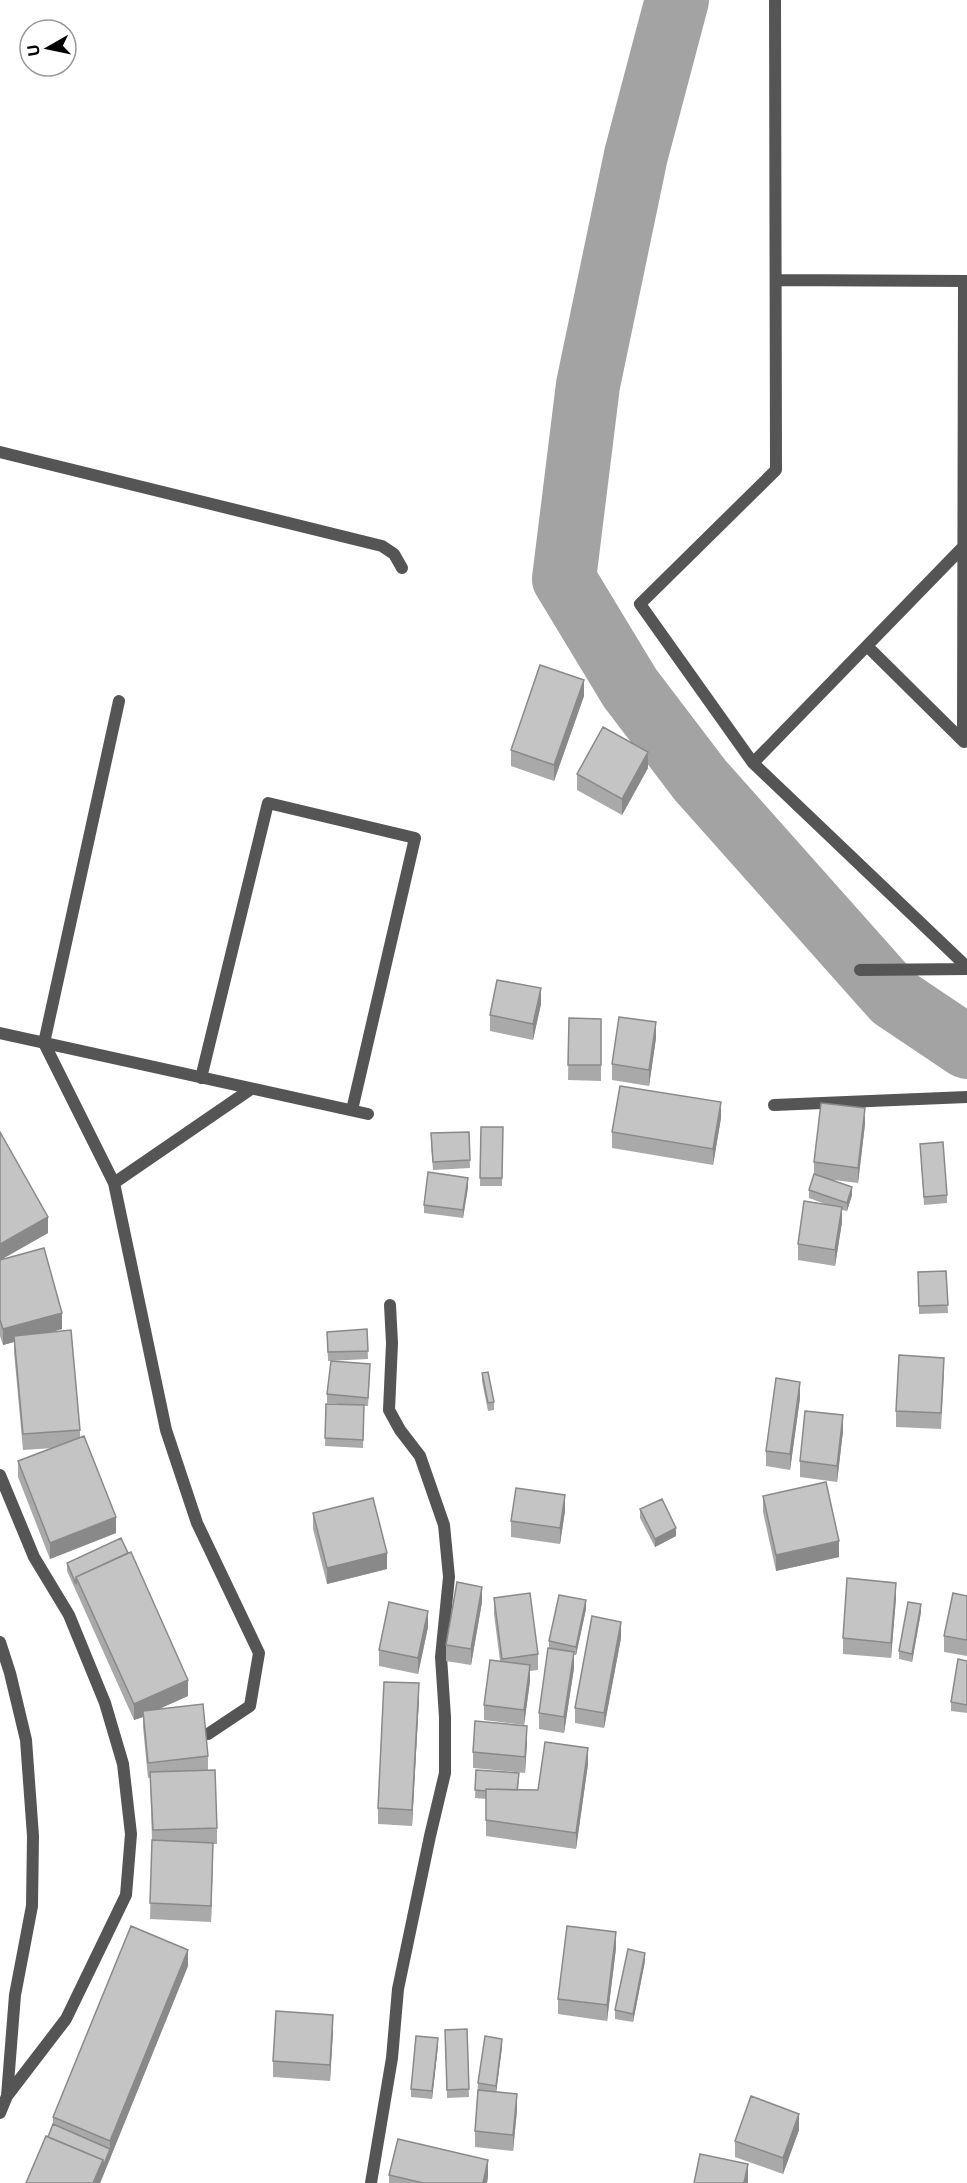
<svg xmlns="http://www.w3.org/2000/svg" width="967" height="2183" font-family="'Noto Sans',sans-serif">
	<rect width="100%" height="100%" fill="#fff"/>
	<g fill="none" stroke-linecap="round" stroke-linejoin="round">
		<!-- river -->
		<path stroke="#a3a3a3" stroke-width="64" d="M 677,0 L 636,155 L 588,385 L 564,579 L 630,688 L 700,780 L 894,998 L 967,1047"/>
		<!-- street -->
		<path stroke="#555" stroke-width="12" d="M 775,0 L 776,470 L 640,604 L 753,763 L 967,967
			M 776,280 L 967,281
			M 0,452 L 382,546 L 394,554 L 402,568
			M 867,646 L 964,742
			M 119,701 L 44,1043 L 114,1183 L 166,1430 L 197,1523 L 259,1653 L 250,1706 L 208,1734
			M 963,740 L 964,281
			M 753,763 L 964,546
			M 860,970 L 967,969
			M 0,1033 L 368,1114
			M 201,1078 L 268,803 L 415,838 L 352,1110
			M 774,1105 L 967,1097
			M 114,1183 L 251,1089
			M 0,1475 L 34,1557 L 69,1615 L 105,1703 L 123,1764 L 131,1834 L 126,1895 L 66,2019 L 7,2096
			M 0,1642 L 10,1673 L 26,1740 L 33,1836 L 32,1906 L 15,1995 L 7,2096 L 0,2113
			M 371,2183 L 392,2058 L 398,1989 L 430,1836 L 445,1773 L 445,1717 L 441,1657 L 449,1577 L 444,1525 L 420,1456 L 400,1430 L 389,1410 L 392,1343 L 390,1305"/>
	</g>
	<!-- wall -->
	<path fill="#a9a9a9" d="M 584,696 L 554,781 L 511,766 L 511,750 Z
		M 648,768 L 622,815 L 577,790 L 577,774 Z
		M 541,1004 L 533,1040 L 490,1031 L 490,1015 Z
		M 569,1018 L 601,1019 L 601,1081 L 568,1080 Z
		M 656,1038 L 649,1086 L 612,1080 L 612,1064 Z
		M 721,1118 L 713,1165 L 612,1148 L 612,1132 Z
		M 865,1124 L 858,1183 L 834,1180 L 852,1195 L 847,1211 L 842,1210 L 842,1222 L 835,1266 L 798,1260 L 798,1244 L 825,1204 L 809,1198 L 809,1190 L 814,1176 L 814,1162 Z
		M 481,1127 L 503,1127 L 502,1186 L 480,1186 Z
		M 0,1132 L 48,1233 L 1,1260 L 62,1329 L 47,1333 L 80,1430 L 80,1438 L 116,1533 L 50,1559 L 18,1477 L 18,1461 L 54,1448 L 23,1450 L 14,1352 L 14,1342 L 3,1345 L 0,1336 Z
		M 469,1132 L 470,1168 L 433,1170 L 431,1142 Z
		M 920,1144 L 947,1195 L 947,1203 L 924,1205 Z
		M 468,1187 L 463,1218 L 424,1213 L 424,1205 Z
		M 946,1271 L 948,1313 L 919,1314 L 918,1272 Z
		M 367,1329 L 368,1359 L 328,1361 L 327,1332 Z
		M 370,1372 L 368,1406 L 364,1406 L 363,1448 L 325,1446 L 326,1404 L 352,1405 L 327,1403 L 327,1394 Z
		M 482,1373 L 494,1402 L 494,1410 L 488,1411 L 482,1381 Z
		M 944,1374 L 941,1429 L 896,1427 L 896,1411 Z
		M 800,1398 L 790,1470 L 766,1466 L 766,1451 Z
		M 843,1431 L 837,1482 L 800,1477 L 800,1461 Z
		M 763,1496 L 839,1557 L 776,1571 L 763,1512 Z
		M 640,1509 L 676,1536 L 655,1547 L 640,1518 Z
		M 565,1511 L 560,1544 L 511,1537 L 511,1521 Z
		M 313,1513 L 387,1569 L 327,1584 L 313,1529 Z
		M 67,1563 L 188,1696 L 159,1709 L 208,1756 L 208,1770 L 217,1828 L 217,1844 L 213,1844 L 211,1922 L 150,1919 L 152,1841 L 150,1778 L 148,1778 L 143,1727 L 143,1717 L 134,1720 L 67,1571 Z
		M 967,1596 L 967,1656 L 944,1652 L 944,1636 Z
		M 494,1598 L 538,1654 L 538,1670 L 530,1671 L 530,1681 L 524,1725 L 484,1720 L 484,1705 L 500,1661 L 494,1614 Z
		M 896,1598 L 891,1658 L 843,1654 L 843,1638 Z
		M 482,1602 L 471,1665 L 446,1661 L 446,1645 Z
		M 586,1609 L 576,1655 L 574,1655 L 574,1668 L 564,1733 L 539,1729 L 539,1713 L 549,1649 L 549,1641 Z
		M 921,1612 L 912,1662 L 899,1659 L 899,1651 Z
		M 428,1627 L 418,1674 L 379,1666 L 379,1650 Z
		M 621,1638 L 604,1728 L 575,1723 L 575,1708 Z
		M 967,1661 L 967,1713 L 951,1711 L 951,1702 Z
		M 419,1699 L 412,1826 L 378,1824 L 378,1808 Z
		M 527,1742 L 525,1773 L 473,1768 L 473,1752 Z
		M 588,1764 L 576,1849 L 486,1836 L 486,1799 L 475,1798 L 476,1770 L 519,1781 L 518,1790 L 538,1790 Z
		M 616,1948 L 607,2021 L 558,2014 L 558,1999 Z
		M 645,1961 L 633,2022 L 615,2019 L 615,2010 Z
		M 188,1966 L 100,2183 L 53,2124 L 53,2117 Z
		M 467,2029 L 469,2097 L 447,2098 L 445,2030 Z
		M 333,2031 L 330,2081 L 273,2077 L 273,2061 Z
		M 438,2046 L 432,2099 L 411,2097 L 411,2089 Z
		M 502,2047 L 496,2092 L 517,2110 L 513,2151 L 475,2147 L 475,2131 L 478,2083 Z
		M 799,2130 L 783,2174 L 735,2157 L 735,2141 Z
		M 389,2175 L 488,2176 L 487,2183 L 389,2183 Z"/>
	<!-- shaded-wall -->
	<path fill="#898989" d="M 584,680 L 584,696 L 554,781 L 554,765 Z
		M 648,752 L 648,768 L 622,815 L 622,799 Z
		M 541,988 L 541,1004 L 533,1040 L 533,1024 Z
		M 656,1022 L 656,1038 L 649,1086 L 649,1070 Z
		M 721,1102 L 721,1118 L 713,1165 L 713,1149 Z
		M 865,1108 L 865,1124 L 858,1183 L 858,1168 Z
		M 468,1178 L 468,1187 L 463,1218 L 463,1210 Z
		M 852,1187 L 852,1195 L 847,1211 L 847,1203 Z
		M 842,1207 L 842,1222 L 835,1266 L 835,1250 Z
		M 48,1217 L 48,1233 L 0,1260 L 0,1244 Z
		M 62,1313 L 62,1329 L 15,1342 L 14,1336 L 14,1342 L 3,1345 L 3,1329 Z
		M 800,1382 L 800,1398 L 790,1470 L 790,1454 Z
		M 843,1415 L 843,1431 L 837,1482 L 837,1466 Z
		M 565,1495 L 565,1511 L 560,1544 L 560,1528 Z
		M 116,1517 L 116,1533 L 50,1559 L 50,1543 Z
		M 676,1528 L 676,1536 L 655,1547 L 655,1539 Z
		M 839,1541 L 839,1557 L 776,1571 L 776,1555 Z
		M 387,1553 L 387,1569 L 327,1584 L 327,1568 Z
		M 896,1583 L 896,1598 L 891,1658 L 891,1643 Z
		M 482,1587 L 482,1602 L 471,1665 L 471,1649 Z
		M 586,1600 L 586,1609 L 576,1655 L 576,1647 Z
		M 921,1604 L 921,1612 L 912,1662 L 912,1654 Z
		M 428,1611 L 428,1627 L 418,1674 L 418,1658 Z
		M 621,1622 L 621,1638 L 604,1728 L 604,1713 Z
		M 574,1652 L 574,1668 L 564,1733 L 564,1717 Z
		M 530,1665 L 530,1681 L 524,1725 L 524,1710 Z
		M 188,1680 L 188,1696 L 143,1716 L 143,1711 L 143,1717 L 134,1720 L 134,1704 Z
		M 419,1683 L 419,1699 L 412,1826 L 412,1810 Z
		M 527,1726 L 527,1742 L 525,1773 L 525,1757 Z
		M 588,1748 L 588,1764 L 576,1849 L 576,1833 Z
		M 213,1843 L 213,1859 L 211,1922 L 211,1906 Z
		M 616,1932 L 616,1948 L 607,2021 L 607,2005 Z
		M 188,1950 L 188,1966 L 103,2176 L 103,2167 L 110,2149 L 110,2141 Z
		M 645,1953 L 645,1961 L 633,2022 L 633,2014 Z
		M 333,2015 L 333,2031 L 330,2081 L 330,2065 Z
		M 438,2038 L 438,2046 L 432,2099 L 432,2091 Z
		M 502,2039 L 502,2047 L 496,2094 L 496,2086 Z
		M 517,2094 L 517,2110 L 513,2151 L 513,2135 Z
		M 799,2114 L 799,2130 L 783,2174 L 783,2158 Z
		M 103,2160 L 103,2176 L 100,2183 L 93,2183 Z
		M 488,2160 L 488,2176 L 487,2183 L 483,2183 Z
		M 748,2164 L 748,2183 L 744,2183 Z"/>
	<!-- building -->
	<path fill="#c4c4c4" stroke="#898989" stroke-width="1.5" d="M 540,665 L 584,680 L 554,765 L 511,750 Z
		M 603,727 L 648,752 L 622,799 L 577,774 Z
		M 497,980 L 541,988 L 533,1024 L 490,1015 Z
		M 619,1017 L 656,1022 L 649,1070 L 612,1064 Z
		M 569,1018 L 601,1019 L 601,1065 L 568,1065 Z
		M 620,1086 L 721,1102 L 713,1149 L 612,1132 Z
		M 821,1103 L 865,1108 L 858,1168 L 814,1162 Z
		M 481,1127 L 503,1127 L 502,1178 L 480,1178 Z
		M 0,1132 L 48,1217 L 0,1244 Z
		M 469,1132 L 470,1160 L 433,1162 L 431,1133 Z
		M 943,1142 L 947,1195 L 924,1197 L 920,1144 Z
		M 428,1172 L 468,1178 L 463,1210 L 424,1205 Z
		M 814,1174 L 852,1187 L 847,1203 L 809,1190 Z
		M 804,1201 L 842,1207 L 835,1250 L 798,1244 Z
		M 44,1248 L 62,1313 L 3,1329 L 0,1320 L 0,1260 Z
		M 946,1271 L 948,1305 L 919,1306 L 918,1272 Z
		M 367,1329 L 368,1351 L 328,1352 L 327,1332 Z
		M 71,1330 L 80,1430 L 23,1434 L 14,1336 Z
		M 899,1355 L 944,1358 L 941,1413 L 896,1411 Z
		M 331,1361 L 370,1364 L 368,1398 L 327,1394 Z
		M 488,1372 L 494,1402 L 488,1403 L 482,1373 Z
		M 776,1378 L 800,1382 L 790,1454 L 766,1451 Z
		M 326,1404 L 364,1405 L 363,1440 L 325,1438 Z
		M 805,1411 L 843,1415 L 837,1466 L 800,1461 Z
		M 84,1436 L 116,1517 L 50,1543 L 18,1461 Z
		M 826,1482 L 839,1541 L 776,1555 L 763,1496 Z
		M 516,1488 L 565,1495 L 560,1528 L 511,1521 Z
		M 373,1498 L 387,1553 L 327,1568 L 313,1513 Z
		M 662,1499 L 676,1528 L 655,1539 L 640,1509 Z
		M 121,1538 L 128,1553 L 76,1577 L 76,1584 L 67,1563 Z
		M 131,1552 L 188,1680 L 134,1704 L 76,1577 Z
		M 847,1578 L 896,1583 L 891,1643 L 843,1638 Z
		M 457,1582 L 482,1587 L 471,1649 L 446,1645 Z
		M 530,1593 L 538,1654 L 502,1659 L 494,1598 Z
		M 953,1593 L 967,1596 L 967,1640 L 944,1636 Z
		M 559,1595 L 586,1600 L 576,1647 L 549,1641 Z
		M 389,1602 L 428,1611 L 418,1658 L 379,1650 Z
		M 908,1602 L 921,1604 L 912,1654 L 899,1651 Z
		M 592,1616 L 621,1622 L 604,1713 L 575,1708 Z
		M 548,1648 L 574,1652 L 564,1717 L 539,1713 Z
		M 958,1659 L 967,1661 L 967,1705 L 951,1702 Z
		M 490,1660 L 530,1665 L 524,1710 L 484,1705 Z
		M 384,1682 L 419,1683 L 412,1810 L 378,1808 Z
		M 203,1704 L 208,1756 L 148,1763 L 143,1711 Z
		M 475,1721 L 527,1726 L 525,1757 L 473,1752 Z
		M 545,1742 L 588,1748 L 576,1833 L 486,1820 L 486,1789 L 538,1790 Z
		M 215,1770 L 217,1828 L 153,1830 L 150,1772 Z
		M 476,1770 L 519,1773 L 517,1790 L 486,1789 L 486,1791 L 475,1790 Z
		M 152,1840 L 213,1843 L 211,1906 L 150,1903 Z
		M 131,1926 L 188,1950 L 110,2141 L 53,2117 Z
		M 567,1926 L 616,1932 L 607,2005 L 558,1999 Z
		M 628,1949 L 645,1953 L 633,2014 L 615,2010 Z
		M 276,2011 L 333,2015 L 330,2065 L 273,2061 Z
		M 467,2029 L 469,2089 L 447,2090 L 445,2030 Z
		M 416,2036 L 438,2038 L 432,2091 L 411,2089 Z
		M 485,2036 L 502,2039 L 496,2086 L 478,2083 Z
		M 478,2090 L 517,2094 L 513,2135 L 475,2131 Z
		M 751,2096 L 799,2114 L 783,2158 L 735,2141 Z
		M 53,2124 L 110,2149 L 103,2167 L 103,2160 L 48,2137 Z
		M 46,2136 L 103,2160 L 93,2183 L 26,2183 Z
		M 398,2139 L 488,2160 L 483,2183 L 423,2183 L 389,2175 Z
		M 700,2154 L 748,2164 L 744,2183 L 694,2183 Z"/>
	<!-- north arrow -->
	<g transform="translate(48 48) rotate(261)"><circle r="28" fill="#ffffff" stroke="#999999" stroke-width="1.5"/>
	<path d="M0-4.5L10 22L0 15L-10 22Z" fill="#000000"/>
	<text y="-9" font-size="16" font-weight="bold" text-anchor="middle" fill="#000000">U</text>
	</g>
</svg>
